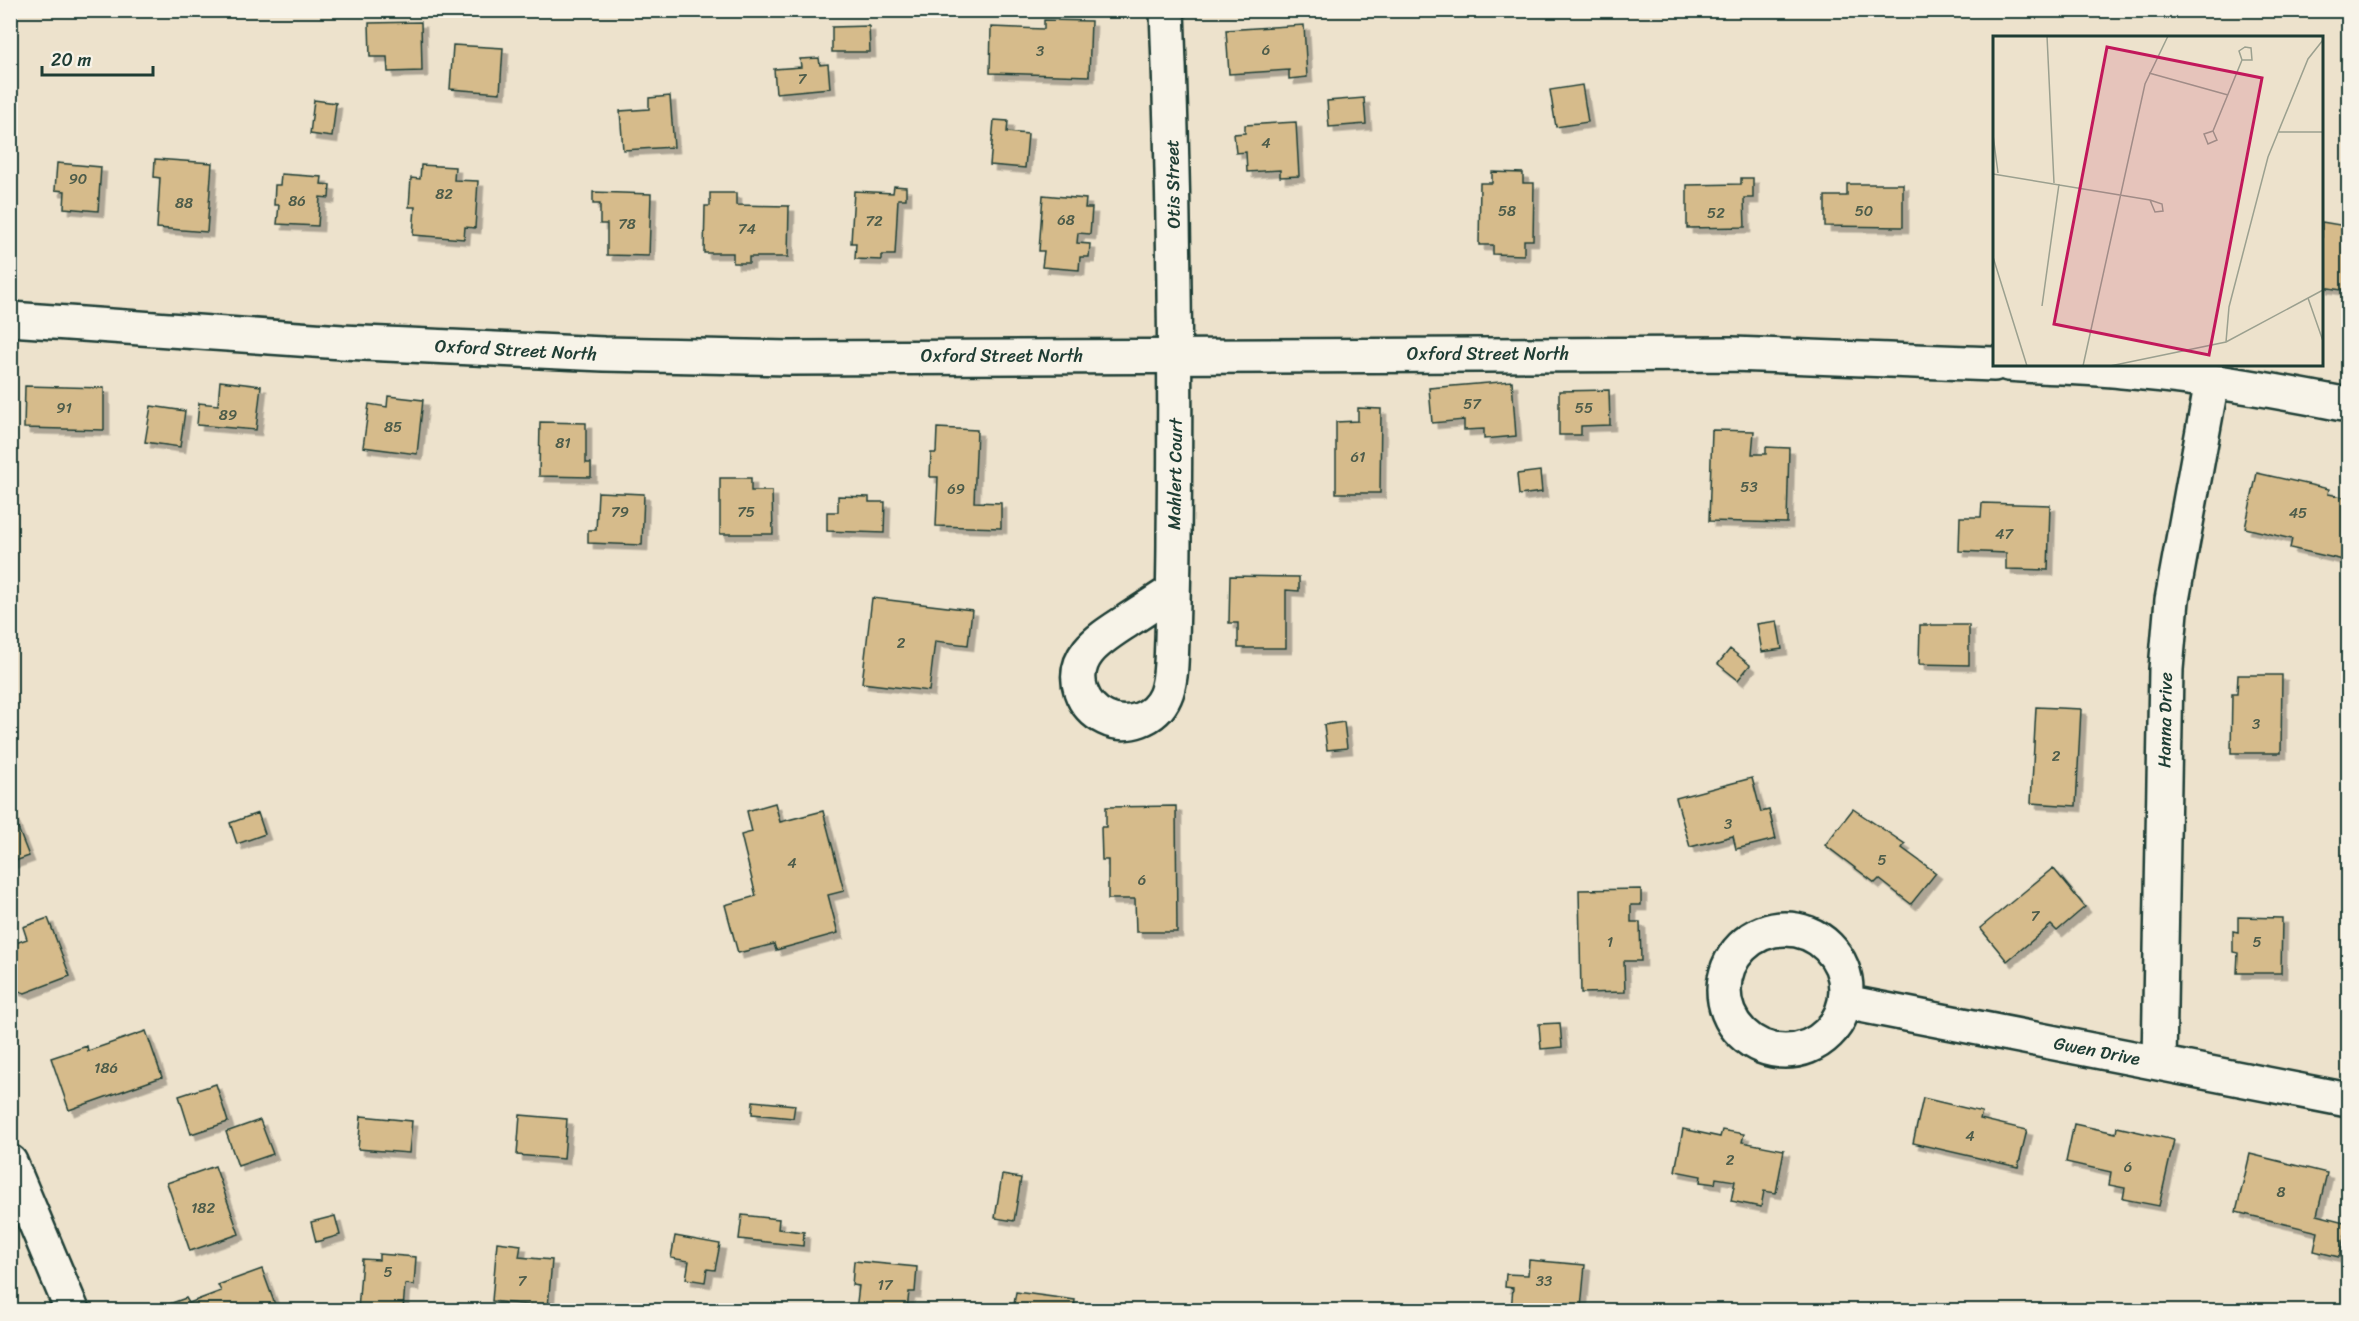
<svg xmlns="http://www.w3.org/2000/svg" width="2359" height="1321" font-family="Sriracha,sans-serif">
	<defs>
		<filter id="shadow"><feDropShadow dx="5.5" dy="5.5" stdDeviation="0" flood-color="#0004"/></filter>
	</defs>
	<rect width="100%" height="100%" fill="#ede2cc"/>
	<filter id="ink" filterUnits="userSpaceOnUse"><feTurbulence type="fractalNoise" baseFrequency=".0167" numOctaves="2"/><feDisplacementMap in="SourceGraphic" scale="12" xChannelSelector="R" yChannelSelector="G"/><feConvolveMatrix kernelMatrix="1 2 1 2 8 2 1 2 1" color-interpolation-filters="sRGB"/></filter>
	<g filter="url(#ink)">
		<!-- building -->
		<path fill="#d6bb8b" stroke="#1f3d34" stroke-width="1.5" filter="url(#shadow)" d="M 1044,20 L 1091,21 L 1089,76 L 990,73 L 991,27 L 1044,29 Z
			M 421,22 L 422,71 L 388,72 L 387,57 L 370,57 L 369,23 Z
			M 1304,25 L 1307,77 L 1289,79 L 1289,70 L 1229,74 L 1226,30 Z
			M 869,26 L 870,52 L 832,52 L 832,27 Z
			M 453,45 L 503,48 L 500,93 L 450,89 Z
			M 819,58 L 820,65 L 828,64 L 830,88 L 776,93 L 774,69 L 801,67 L 800,59 Z
			M 1582,85 L 1588,122 L 1556,127 L 1550,90 Z
			M 670,96 L 674,147 L 623,150 L 620,111 L 649,109 L 649,98 Z
			M 1364,98 L 1366,124 L 1329,127 L 1327,101 Z
			M 314,100 L 336,103 L 332,137 L 310,134 Z
			M 994,120 L 1008,121 L 1007,132 L 1028,134 L 1025,168 L 990,165 Z
			M 1296,122 L 1299,176 L 1280,177 L 1280,170 L 1247,172 L 1246,152 L 1236,153 L 1234,134 L 1245,133 L 1245,125 Z
			M 155,159 L 212,163 L 207,232 L 157,228 L 160,178 L 154,177 Z
			M 57,163 L 101,167 L 98,211 L 64,208 L 65,191 L 55,190 Z
			M 421,165 L 455,167 L 454,180 L 478,181 L 475,228 L 465,227 L 464,239 L 413,235 L 415,207 L 409,207 L 411,178 L 420,179 Z
			M 1492,172 L 1523,173 L 1523,183 L 1534,183 L 1533,240 L 1524,240 L 1524,255 L 1493,254 L 1493,245 L 1479,245 L 1480,183 L 1492,183 Z
			M 281,174 L 322,177 L 321,184 L 330,185 L 329,198 L 320,197 L 318,226 L 277,224 L 279,205 L 274,205 L 275,185 L 280,185 Z
			M 1741,178 L 1753,178 L 1753,198 L 1744,198 L 1745,227 L 1687,228 L 1687,185 L 1741,184 Z
			M 1847,184 L 1903,184 L 1903,227 L 1825,226 L 1825,196 L 1847,196 Z
			M 894,186 L 906,187 L 906,199 L 898,199 L 895,255 L 882,255 L 882,260 L 855,259 L 856,243 L 851,243 L 854,191 L 893,193 Z
			M 593,192 L 651,194 L 649,256 L 607,255 L 607,224 L 600,224 L 600,204 L 593,204 Z
			M 710,193 L 736,193 L 736,205 L 789,206 L 788,257 L 749,257 L 749,263 L 733,263 L 733,253 L 704,253 L 705,206 L 710,206 Z
			M 1043,195 L 1086,199 L 1085,208 L 1092,208 L 1090,234 L 1078,233 L 1077,243 L 1090,244 L 1089,257 L 1080,257 L 1079,270 L 1042,267 L 1044,251 L 1039,251 Z
			M 2322,222 L 2346,226 L 2344,241 L 2348,242 L 2348,291 L 2322,287 Z
			M 220,381 L 261,386 L 256,430 L 197,425 L 199,403 L 218,405 Z
			M 1512,381 L 1516,436 L 1484,439 L 1484,429 L 1464,430 L 1464,420 L 1432,423 L 1429,388 Z
			M 25,386 L 104,388 L 104,430 L 24,428 Z
			M 1609,390 L 1610,425 L 1581,426 L 1581,435 L 1559,435 L 1559,391 Z
			M 388,396 L 423,400 L 417,454 L 363,447 L 369,404 L 387,407 Z
			M 151,406 L 185,411 L 180,447 L 145,442 Z
			M 1358,408 L 1381,409 L 1380,493 L 1336,493 L 1336,422 L 1358,421 Z
			M 540,422 L 586,423 L 586,463 L 591,463 L 591,477 L 539,476 Z
			M 937,428 L 977,430 L 974,502 L 1001,503 L 1001,528 L 936,526 L 938,477 L 930,477 L 931,453 L 936,453 Z
			M 1712,430 L 1754,431 L 1752,454 L 1766,454 L 1766,447 L 1789,448 L 1787,523 L 1709,521 Z
			M 1540,471 L 1542,492 L 1519,495 L 1517,474 Z
			M 2257,473 L 2329,489 L 2328,494 L 2348,498 L 2348,561 L 2290,548 L 2292,539 L 2245,528 Z
			M 720,478 L 751,478 L 751,491 L 772,491 L 773,534 L 720,534 Z
			M 598,492 L 644,494 L 642,545 L 588,543 L 588,530 L 596,530 Z
			M 838,496 L 869,497 L 869,502 L 885,502 L 884,533 L 827,531 L 827,512 L 838,512 Z
			M 1982,503 L 2050,505 L 2048,570 L 2006,569 L 2006,553 L 1959,551 L 1960,517 L 1981,517 Z
			M 1230,576 L 1299,577 L 1299,591 L 1286,590 L 1286,648 L 1238,648 L 1238,623 L 1229,623 Z
			M 872,598 L 972,610 L 968,645 L 935,641 L 929,691 L 862,683 Z
			M 1777,621 L 1782,649 L 1762,652 L 1757,624 Z
			M 1920,625 L 1969,625 L 1969,665 L 1919,664 Z
			M 1730,649 L 1750,665 L 1738,680 L 1718,664 Z
			M 2238,675 L 2282,675 L 2281,753 L 2231,753 L 2232,694 L 2237,694 Z
			M 2036,707 L 2081,709 L 2076,806 L 2031,803 Z
			M 1344,722 L 1347,748 L 1327,750 L 1324,725 Z
			M 1752,778 L 1761,812 L 1769,810 L 1776,839 L 1736,849 L 1733,836 L 1690,847 L 1676,798 Z
			M 775,803 L 780,822 L 823,811 L 844,891 L 828,895 L 838,933 L 776,950 L 774,944 L 738,953 L 725,905 L 756,896 L 741,835 L 752,832 L 747,811 Z
			M 1176,806 L 1177,932 L 1136,932 L 1135,899 L 1108,899 L 1108,860 L 1102,860 L 1101,827 L 1106,827 L 1106,807 Z
			M 10,808 L 29,856 L 10,863 Z
			M 1853,809 L 1905,844 L 1902,848 L 1936,873 L 1911,904 L 1879,879 L 1875,883 L 1825,845 Z
			M 258,813 L 265,834 L 237,844 L 230,823 Z
			M 2053,868 L 2085,907 L 2057,931 L 2051,925 L 2007,961 L 1980,928 Z
			M 1641,889 L 1641,905 L 1631,905 L 1631,922 L 1640,922 L 1641,961 L 1624,961 L 1625,992 L 1581,993 L 1579,890 Z
			M 2238,917 L 2282,918 L 2281,973 L 2237,973 L 2238,953 L 2233,952 L 2233,931 L 2238,932 Z
			M 48,918 L 70,976 L 25,993 L 15,990 L 10,977 L 10,945 L 27,939 L 23,927 Z
			M 1560,1023 L 1562,1047 L 1541,1049 L 1539,1024 Z
			M 146,1031 L 162,1077 L 69,1110 L 51,1058 L 87,1046 L 88,1051 Z
			M 216,1084 L 228,1122 L 191,1134 L 179,1096 Z
			M 1923,1098 L 1982,1112 L 1980,1119 L 2027,1130 L 2018,1167 L 1913,1143 Z
			M 753,1101 L 795,1105 L 793,1118 L 752,1114 Z
			M 520,1115 L 567,1119 L 564,1159 L 517,1155 Z
			M 361,1116 L 412,1121 L 409,1153 L 358,1149 Z
			M 260,1120 L 273,1154 L 238,1166 L 226,1132 Z
			M 2074,1124 L 2116,1133 L 2117,1127 L 2174,1140 L 2159,1206 L 2123,1199 L 2125,1188 L 2109,1185 L 2111,1172 L 2066,1162 Z
			M 1683,1129 L 1720,1137 L 1722,1130 L 1744,1134 L 1742,1142 L 1784,1150 L 1776,1193 L 1764,1191 L 1761,1207 L 1731,1201 L 1735,1181 L 1716,1178 L 1715,1184 L 1700,1182 L 1701,1176 L 1675,1171 Z
			M 2250,1154 L 2327,1173 L 2317,1215 L 2348,1223 L 2339,1257 L 2314,1251 L 2318,1232 L 2236,1212 Z
			M 215,1166 L 239,1234 L 190,1251 L 167,1183 Z
			M 1002,1175 L 1021,1178 L 1014,1221 L 995,1218 Z
			M 742,1215 L 779,1219 L 778,1229 L 804,1232 L 803,1246 L 739,1239 Z
			M 335,1216 L 340,1235 L 316,1242 L 311,1222 Z
			M 675,1236 L 720,1244 L 715,1270 L 707,1269 L 705,1282 L 686,1279 L 689,1261 L 671,1258 Z
			M 497,1242 L 521,1245 L 519,1257 L 552,1260 L 548,1307 L 492,1301 Z
			M 379,1254 L 416,1257 L 414,1285 L 405,1284 L 403,1310 L 358,1310 L 362,1259 L 379,1260 Z
			M 1529,1260 L 1585,1265 L 1581,1308 L 1555,1305 L 1554,1310 L 1511,1310 L 1513,1288 L 1505,1287 L 1506,1274 L 1528,1275 Z
			M 854,1261 L 917,1267 L 915,1292 L 909,1292 L 907,1310 L 856,1310 L 859,1286 L 852,1285 Z
			M 262,1269 L 277,1310 L 159,1310 L 158,1308 L 186,1298 L 189,1303 L 221,1291 L 218,1285 Z
			M 1016,1292 L 1075,1300 L 1074,1310 L 1013,1310 Z"/>
		<g fill="none" stroke-linecap="round" stroke-linejoin="round">
			<defs>
				<path id="street" d="M 1167,10 C 1174,186 1176,361 1174,536 C 1174,571 1173,605 1172,640 C 1171,658 1172,680 1165,696 C 1155,719 1127,729 1105,718 C 1094,713 1085,703 1081,691 C 1069,654 1105,636 1130,619 C 1144,610 1159,600 1173,591
					M1724 990a61 61 0 1 1 122 0a61 61 0 1 1-122 0Z
					M 1845,1002 L 2348,1100
					M 2159,1063 L 2166,669 L 2172,600 L 2212,381"/>
				<path id="secondary" d="M 10,319 L 342,342 L 604,354 L 789,358 L 1732,354 L 1994,364
					M 2008,364 C 2046,367 2084,367 2122,371 C 2199,377 2273,390 2348,405
					M 10,1162 L 72,1310"/>
			</defs>
			<!-- street casing -->
			<use href="#street" stroke="#1f3d34" stroke-width="38"/>
			<!-- secondary casing -->
			<use href="#secondary" stroke="#1f3d34" stroke-width="38"/>
			<!-- street -->
			<use href="#street" stroke="#f7f3e8" stroke-width="33"/>
			<!-- secondary -->
			<use href="#secondary" stroke="#f7f3e8" stroke-width="33"/>
		</g>
	</g>
	<g text-anchor="middle" dominant-baseline="central" stroke-width="4.5" stroke-linejoin="round" paint-order="stroke">
		<!-- number labels -->
		<g font-size="15" fill="#4d5c4a">
			<text x="1266" y="50">6</text>
			<text x="1040" y="51">3</text>
			<text x="802" y="79">7</text>
			<text x="1266" y="143">4</text>
			<text x="78" y="179">90</text>
			<text x="444" y="194">82</text>
			<text x="297" y="201">86</text>
			<text x="184" y="203">88</text>
			<text x="1507" y="211">58</text>
			<text x="1864" y="211">50</text>
			<text x="1716" y="213">52</text>
			<text x="1066" y="220">68</text>
			<text x="874" y="221">72</text>
			<text x="627" y="224">78</text>
			<text x="747" y="229">74</text>
			<text x="1472" y="404">57</text>
			<text x="64" y="408">91</text>
			<text x="1584" y="408">55</text>
			<text x="228" y="415">89</text>
			<text x="393" y="427">85</text>
			<text x="563" y="443">81</text>
			<text x="1358" y="457">61</text>
			<text x="1749" y="487">53</text>
			<text x="956" y="489">69</text>
			<text x="620" y="512">79</text>
			<text x="746" y="512">75</text>
			<text x="2298" y="513">45</text>
			<text x="2004" y="534">47</text>
			<text x="901" y="643">2</text>
			<text x="2256" y="724">3</text>
			<text x="2056" y="756">2</text>
			<text x="1728" y="824">3</text>
			<text x="1882" y="860">5</text>
			<text x="792" y="863">4</text>
			<text x="1142" y="880">6</text>
			<text x="2035" y="916">7</text>
			<text x="1610" y="942">1</text>
			<text x="2257" y="942">5</text>
			<text x="106" y="1068">186</text>
			<text x="1970" y="1136">4</text>
			<text x="1730" y="1160">2</text>
			<text x="2128" y="1167">6</text>
			<text x="2281" y="1192">8</text>
			<text x="203" y="1208">182</text>
			<text x="388" y="1272">5</text>
			<text x="522" y="1281">7</text>
			<text x="1544" y="1281">33</text>
			<text x="885" y="1285">17</text>
		</g>
		<!-- street labels -->
		<g font-size="18" fill="#1f3d34" stroke="#f7f3e8">
			<text transform="translate(1173 184) rotate(-91)">Otis Street</text>
			<text transform="translate(516 350) rotate(3)">Oxford Street North</text>
			<text x="1488" y="354">Oxford Street North</text>
			<text x="1002" y="356">Oxford Street North</text>
			<text transform="translate(1175 474) rotate(-89)">Mahlert Court</text>
			<text transform="translate(2165 720) rotate(-89)">Hanna Drive</text>
			<text transform="translate(2097 1051) rotate(11)">Gwen Drive</text>
		</g>
	</g>
	<!-- overview -->
	<g transform="translate(1993 36)">
		<rect width="330" height="330" fill="#ede2cc"/>
		<path fill="none" stroke="#9ba08f" stroke-width="1.5" d="M 54,0 L 61,147M 156,37 L 235,59M 220,95 L 211,98 L 215,108 L 224,104 L 220,95 L 249,24 L 246,15 L 252,11 L 258,12 L 259,24 L 249,24M 286,96 L 330,96M 0,99 L 5,137M 0,138 L 157,164 L 169,168 L 170,175 L 162,176 L 157,164M 0,221 L 34,330M 315,262 L 330,305M 49,270 L 66,148M 233,306 L 236,271 L 275,121 L 315,23 L 330,4M 90,330 L 152,48 L 175,0M 117,330 L 233,306 L 330,254"/>
		<path fill="#c2185b" fill-opacity="0.15" stroke="#c2185b" stroke-width="3" d="M 114,11 L 269,42 L 216,319 L 61,288 Z"/>
		<rect width="330" height="330" fill="none" stroke="#1f3d34" stroke-width="3"/>
	</g>
	<!-- margin -->
	<rect width="2359" height="1321" fill="none" stroke="#f7f3e8" stroke-width="36"/>
	<rect x="18" y="18" width="2323" height="1285" fill="none" stroke="#1f3d34" stroke-width="2" filter="url(#ink)"/>
	<!-- scale -->
	<path d="M42 66v9h111v-9" fill="none" stroke="#1f3d34" stroke-width="3"/>
	<text x="51" y="66" font-size="18" fill="#1f3d34" stroke="#f7f3e8" stroke-width="4.5" paint-order="stroke">20 m</text>
</svg>
